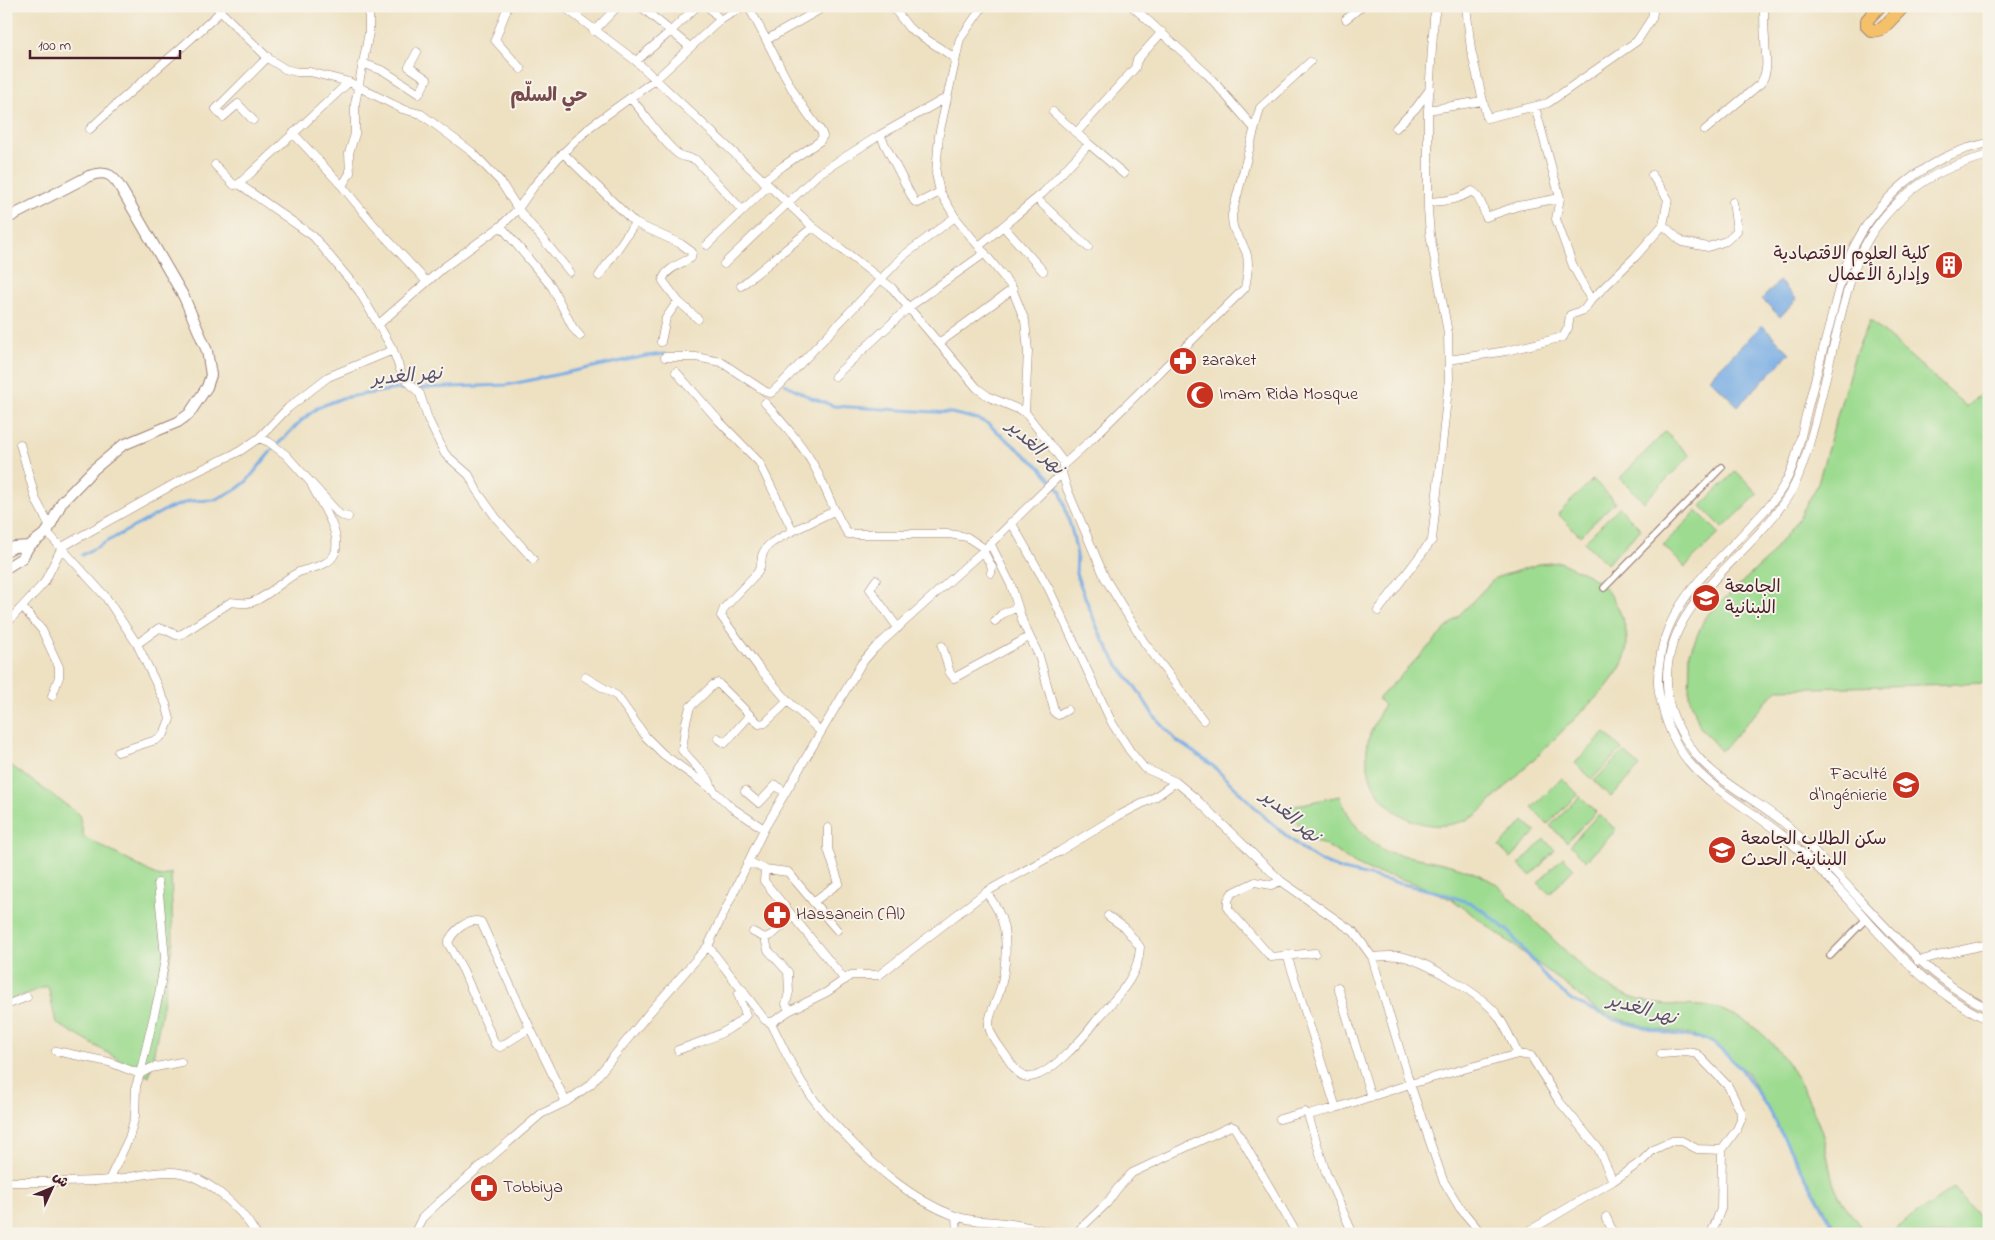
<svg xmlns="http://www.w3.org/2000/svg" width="1995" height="1240" font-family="'Indie Flower','Playpen Sans Arabic',sans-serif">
	<rect width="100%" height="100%" fill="#f7f3e8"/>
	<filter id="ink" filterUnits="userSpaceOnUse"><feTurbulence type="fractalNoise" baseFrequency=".02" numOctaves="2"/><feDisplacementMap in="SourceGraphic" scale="10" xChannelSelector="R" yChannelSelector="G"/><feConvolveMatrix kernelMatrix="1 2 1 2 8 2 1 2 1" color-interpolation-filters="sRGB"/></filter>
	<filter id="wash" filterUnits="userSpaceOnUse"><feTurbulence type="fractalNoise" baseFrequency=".0096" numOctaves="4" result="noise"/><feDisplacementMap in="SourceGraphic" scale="20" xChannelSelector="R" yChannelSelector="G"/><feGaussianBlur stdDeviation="1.12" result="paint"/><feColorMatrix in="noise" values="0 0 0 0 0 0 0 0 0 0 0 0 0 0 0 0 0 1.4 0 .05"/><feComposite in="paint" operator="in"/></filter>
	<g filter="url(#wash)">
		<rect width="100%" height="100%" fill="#eee1c2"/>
		<!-- green -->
		<path fill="#9ddb90" stroke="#747d5e" d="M 1870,320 L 1967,407 L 1989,385 L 1989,683 L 1778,689 L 1721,751 L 1700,727 L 1689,696 L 1690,652 L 1705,617 L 1765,561 L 1797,521 L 1817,486 L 1855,354 Z
			M 1665,432 L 1690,456 L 1644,502 L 1620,478 Z
			M 1736,471 L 1758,494 L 1723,528 L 1701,506 Z
			M 1593,479 L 1615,502 L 1580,536 L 1558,514 Z
			M 1619,507 L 1641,529 L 1607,564 L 1584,542 Z
			M 1697,511 L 1719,533 L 1685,567 L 1663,545 Z
			M 1560,562 C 1572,568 1587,573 1598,582 C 1616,597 1631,628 1626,652 C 1624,666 1613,678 1605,689 L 1478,814 C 1428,845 1363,809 1367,749 C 1368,733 1377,719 1384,705 L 1378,699 L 1495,578 L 1539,564 Z
			M 1605,733 L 1622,749 L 1592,779 L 1575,763 Z
			M 1624,751 L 1640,767 L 1611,797 L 1594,781 Z
			M 6,762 L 79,814 L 84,837 L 160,877 L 171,873 L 173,940 L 162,1011 L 149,1077 L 56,1023 L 48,986 L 6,1001 Z
			M 1562,778 L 1578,794 L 1548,824 L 1532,808 Z
			M 1340,796 C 1349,821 1364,839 1387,852 C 1424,860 1463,863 1496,884 L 1582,967 C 1607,989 1637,1004 1671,1005 C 1690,1006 1709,1004 1727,1012 C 1776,1031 1804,1084 1821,1130 C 1828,1149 1828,1171 1836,1189 C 1843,1205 1856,1219 1865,1234 L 1841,1234 L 1835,1227 L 1747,1072 L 1730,1059 L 1714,1043 L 1691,1034 L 1653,1029 L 1614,1017 L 1595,1009 L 1561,981 L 1453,900 L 1416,884 L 1392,876 L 1372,872 L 1355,864 L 1333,849 L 1315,841 L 1283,808 Z
			M 1580,796 L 1596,812 L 1567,842 L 1550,826 Z
			M 1599,814 L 1616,830 L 1586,861 L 1570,845 Z
			M 1524,821 L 1536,832 L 1511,858 L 1499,847 Z
			M 1544,839 L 1555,850 L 1531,876 L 1519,865 Z
			M 1563,857 L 1574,868 L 1550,894 L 1538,883 Z
			M 1954,1188 L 1989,1227 L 1989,1234 L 1887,1234 Z"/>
		<!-- water -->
		<path fill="#76ace4" stroke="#606688" d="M 1779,281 L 1797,299 L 1780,317 L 1762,299 Z
			M 1762,325 L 1790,353 L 1738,406 L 1709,378 Z"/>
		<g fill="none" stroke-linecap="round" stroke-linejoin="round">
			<!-- stream -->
			<path stroke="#76ace4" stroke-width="3" d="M 748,376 L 759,382 L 775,386
				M 785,384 L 809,397 L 834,406 L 951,413 L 977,419 L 988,424 L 1041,468 L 1060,490 L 1073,535 L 1077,555 L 1076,574 L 1099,632 L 1118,665 L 1139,692 L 1154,716 L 1177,741 L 1212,765 L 1269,821 L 1307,853 L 1320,861 L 1339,869 L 1441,893 L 1471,903 L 1484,911 L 1509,932 L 1550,982 L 1573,1001 L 1615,1020 L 1665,1033 L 1705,1039 L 1713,1043 L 1740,1067 L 1765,1104 L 1837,1234
				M 82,555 L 165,510 L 190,501 L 214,500 L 237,489 L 247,481 L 272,450 L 301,421 L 317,408 L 342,398 L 397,389 L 507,385 L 646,356 L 665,354"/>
		</g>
	</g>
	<g filter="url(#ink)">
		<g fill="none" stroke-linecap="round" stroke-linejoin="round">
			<defs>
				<path id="pedestrian" d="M 1604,588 L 1722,467
					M 1830,956 L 1865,920"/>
				<path id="minor" d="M 215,6 L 269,59 L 285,69 L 297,72 L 310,72 L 349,82 L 402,109 L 421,114 L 472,152 L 500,181 L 518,209 L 570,272
					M 508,6 L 495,40 L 521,69
					M 563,6 L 636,61 L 813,227 L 892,288 L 977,388 L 989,397 L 1025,412
					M 640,6 L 690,47
					M 708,6 L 720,20
					M 748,6 C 773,49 789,93 821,131 L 823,136 L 820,141 L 783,166 L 763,181
					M 892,6 L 909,28 L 955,58
					M 983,6 L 960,39 L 939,135 L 936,174 L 940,192 L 955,217 L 1011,286 L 1025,321 L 1028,351 L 1025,412 L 1064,463
					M 1132,6 L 1208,75 L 1253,127
					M 1466,6 L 1471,50 L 1487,118 L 1548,103 L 1637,41 L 1652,18 L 1653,12 L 1650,6
					M 1346,19 L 1362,6
					M 594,31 L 618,6
					M 768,39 L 826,6
					M 636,61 L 671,31 L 697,6
					M 362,63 L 384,71 L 419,94 L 427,79 L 409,67 L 417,52
					M 630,98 C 647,115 659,139 678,154 C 683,158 691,157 696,160 L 743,211
					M 1535,107 L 1560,198 L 1556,219 L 1573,266 L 1591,300 L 1635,257 L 1663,225 L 1668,199 L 1652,175
					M 1428,110 L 1482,101
					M 253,120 L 238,104 L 223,117 L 216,109 L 268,57
					M 1396,128 L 1416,108 L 1430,89
					M 90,129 C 132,88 179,52 221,11
					M 1705,130 L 1761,83 C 1770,68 1765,56 1765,39 C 1764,28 1764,17 1764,6
					M 293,133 L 342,186 L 374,225 L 427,282
					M 1076,133 L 1135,68 L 1137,60 L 1162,32
					M 880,135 L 914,201 L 918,203 L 940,192
					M 1989,143 C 1929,154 1875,198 1850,255 C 1842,274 1837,295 1832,315 C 1824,347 1815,379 1807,411 C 1801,434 1797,461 1785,483 C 1777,498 1765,511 1753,523 C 1716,564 1668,600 1660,659 C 1658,670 1657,682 1659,693 C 1664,718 1672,741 1688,761 C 1716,794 1756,812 1788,840 C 1809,859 1830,879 1850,901 C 1891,948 1930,993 1989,1020
					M 1089,144 L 1124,174
					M 563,153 L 635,223 L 681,244 L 692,252 L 691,258 C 682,263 663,270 663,281 L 678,301 L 666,318 L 661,342
					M 1989,155 C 1940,167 1904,188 1874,230 C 1853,261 1845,299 1836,335 C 1829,364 1822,393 1815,423 C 1809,444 1804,466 1794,486 C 1755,559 1655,601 1668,696 C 1671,718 1684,739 1697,756 C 1723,786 1761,802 1790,828 C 1857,887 1907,968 1989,1009
					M 215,165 L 234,185 L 239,184 L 313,236 L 359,291 L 393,350 L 402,375 L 420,394 L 428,419 L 445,454 L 469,475 L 477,491 L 497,519 L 533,559
					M 239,184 L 349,82
					M 342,186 L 350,173 L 349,153 L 355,134 L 355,104 L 369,32 L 369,6
					M 1037,199 L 1088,247
					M 1428,202 C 1445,201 1458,200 1472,191 C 1480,196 1483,208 1486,217 L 1518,206 L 1560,198
					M 1663,225 L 1682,242 L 1708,247 L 1726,241 L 1737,231 L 1733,202
					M 501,226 L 552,287 L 573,328 L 580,336
					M 1003,226 L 1043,271
					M 707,245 L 768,186
					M 979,246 L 1043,193 L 1089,144 L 1053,112
					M 724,264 L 818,174 L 880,135 L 946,98
					M 599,276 L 635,223
					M 741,286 L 813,227
					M 678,301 L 698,319
					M 379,324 L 443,268 L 501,226 L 518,209 L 534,186 L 558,158 L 591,126 L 655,80 L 720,20 L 744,6
					M 939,343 L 1013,289
					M 665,357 L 696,357 L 721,362 L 766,392 L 771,393 L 781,384 L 903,256 L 955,217
					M 1449,360 L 1506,351 L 1563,337 L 1568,328 L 1570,315 L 1584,310 L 1591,300
					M 676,372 L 719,421 L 759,462 L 793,531 L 834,511
					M 835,376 L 909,307 L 985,253
					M 765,403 C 782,422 800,442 813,464 C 826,487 833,512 848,534 L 949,534 L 967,537 L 985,549
					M 259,438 L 269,442 L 286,455 L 340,515 L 348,517
					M 20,444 L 36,500 L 50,526
					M 1011,522 L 1049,589 L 1112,723 L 1130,751 L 1144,768 L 1176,782 L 1194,797 L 1281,881 L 1354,932 L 1372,957 L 1410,1084 L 1443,1180 L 1460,1208 L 1482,1234
					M 793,531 C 782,537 765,543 762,556 C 761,563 762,565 758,572 L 724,608 L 721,616 L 759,668 L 788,701 L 821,732
					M 47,532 L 105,596 L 137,644 L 166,704 L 170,719 L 164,734 L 156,740 L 118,752
					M 990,543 L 1011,585 L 1023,623 L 1039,656 L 1055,713 L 1058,715 L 1067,710
					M 983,551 L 992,567 L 991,573
					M 876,580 L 870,589 L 898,628
					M 22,607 L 42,630 L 59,667 L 59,677 L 52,696
					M 1378,611 L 1432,540 L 1449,379 L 1448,333 L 1430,234 L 1428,210 L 1428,110 L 1434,18 L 1437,6
					M 995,621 L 1002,614 L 1018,607
					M 6,624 L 44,583 L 62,547 L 192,474 L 240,451 L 259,438 L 288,408 L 328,377 L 393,350
					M 137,644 L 159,628 L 166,630 L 176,635 L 182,634 L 231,602 C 240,603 248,605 257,600 C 270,594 287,577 299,572 C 310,568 330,566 335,553 C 342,533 321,504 312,486
					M 942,646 L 950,673 L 954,678 L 1029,637
					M 585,677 L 617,696 L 646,737 L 663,754 L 713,790
					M 1203,720 L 1144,642 L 1105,578 L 1067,489 L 1062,473 L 1063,465 L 1093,438 L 1245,288 C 1247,277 1250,262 1246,252 C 1240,235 1232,236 1232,215 L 1260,108 L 1310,62
					M 718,738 L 725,743 L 750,715
					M 745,791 L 759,803 L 776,785 L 785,793
					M 764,829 L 731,807 L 713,790 L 709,780 L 682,750 L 686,722 L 690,707 L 713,685 L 718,683 L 759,724 L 765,723 L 788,701
					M 749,862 L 765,869 L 764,881 L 845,980
					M 765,869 L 788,872 L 837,930
					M 1281,881 L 1271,885 L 1255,882 L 1232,893 L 1228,900 L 1228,909 L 1271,957 L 1315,953
					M 986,892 C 990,898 995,904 998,911 C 1010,933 1006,971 999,993 C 996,1003 988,1015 989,1026 C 990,1036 1000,1047 1006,1056 C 1010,1062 1016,1073 1023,1076 C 1043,1085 1085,1036 1096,1021 C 1114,999 1139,978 1140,947 L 1124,927 L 1108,916
					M 813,902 L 839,883 L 828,849 L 828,828
					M 753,932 L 765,938 L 773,934 L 792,916
					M 765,938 L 768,950 L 788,972 L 789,992 L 786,1004 L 789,1011
					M 708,946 L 765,1020 L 771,1023 C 780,1040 787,1057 797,1074 C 810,1097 827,1117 846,1136 C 878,1170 911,1199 955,1216 C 969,1221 982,1221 996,1222 C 1017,1224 1039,1229 1059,1234
					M 1287,955 L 1336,1108
					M 1372,957 C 1381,957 1391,955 1399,956 C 1423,959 1485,997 1498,1016 C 1506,1027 1512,1042 1518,1054 L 1531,1056 L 1559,1101 L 1598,1148 L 1613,1181
					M 1918,961 L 1944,954 L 1989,944
					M 1338,987 L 1371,1097
					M 6,1005 L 27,997
					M 771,1023 L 789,1011 L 827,992 L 851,975 L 879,975 L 986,892 L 1060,851 L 1118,816 L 1155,797 L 1176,782
					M 530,1028 L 500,1047 L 495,1044 L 463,970 L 448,943 C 452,932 468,917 481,922 L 530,1028 L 566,1102
					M 678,1050 C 702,1041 729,1034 746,1015 L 738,994 L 743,990
					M 56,1051 L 109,1062 L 140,1074 L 136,1086 L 135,1116 L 129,1138 L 109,1180
					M 1661,1054 L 1687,1052 L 1697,1054 L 1728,1086 L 1741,1112 L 1741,1120 L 1737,1129 L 1722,1150 L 1721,1209 L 1711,1234
					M 140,1074 L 159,994 L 165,958 L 158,883
					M 140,1074 L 151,1068 L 181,1062
					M 1308,1115 L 1326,1173 L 1353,1234
					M 1280,1119 L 1305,1112 L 1308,1115 L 1336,1108 L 1410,1084 L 1518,1054
					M 6,1182 C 40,1182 75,1183 109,1180 C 129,1178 149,1172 169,1172 C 202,1171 241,1207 256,1234
					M 956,1216 L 957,1234
					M 1606,1217 L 1614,1234
					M 414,1234 L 422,1218 L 438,1203 L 541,1114 L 566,1102 L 591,1084 L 649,1013 L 708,946 L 764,829 L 861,664 L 874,649 L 985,549 L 1062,473
					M 1075,1234 L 1107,1203 L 1117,1189 L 1132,1173 L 1231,1126 L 1235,1128 L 1297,1234
					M 1524,1234 L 1613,1181 L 1642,1161 L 1653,1150 L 1672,1141 L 1682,1141 L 1697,1149 L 1722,1150"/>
				<path id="tertiary" d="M 6,219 L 89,176 C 108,169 114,176 123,192 L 184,297 L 207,351 L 211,375 L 207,387 L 189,414 L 178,422 L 123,445 L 94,469 L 62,502 L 47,532 L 29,546 L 22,558 L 6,568
					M 6,551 L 14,547 L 29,546"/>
				<path id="trunk" d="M 1880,6 L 1867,20 L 1867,26 L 1872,31 L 1882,29 L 1904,6"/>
			</defs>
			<!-- pedestrian casing -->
			<use href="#pedestrian" stroke="#9c8076" stroke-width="8"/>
			<!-- minor casing -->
			<use href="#minor" stroke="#9c8076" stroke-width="9"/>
			<!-- tertiary casing -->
			<use href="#tertiary" stroke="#9c8076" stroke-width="12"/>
			<!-- trunk casing -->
			<use href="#trunk" stroke="#9c8076" stroke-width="14"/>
			<!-- pedestrian -->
			<use href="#pedestrian" stroke="#fff" stroke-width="5.5"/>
			<!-- minor -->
			<use href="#minor" stroke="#fff" stroke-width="8"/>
			<!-- tertiary -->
			<use href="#tertiary" stroke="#fff" stroke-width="10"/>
			<!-- trunk -->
			<use href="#trunk" stroke="#f4c16b" stroke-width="12"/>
		</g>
	</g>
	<!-- icons -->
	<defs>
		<symbol id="building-disc" viewBox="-11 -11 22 22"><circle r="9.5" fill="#c8321e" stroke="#f7f3e8"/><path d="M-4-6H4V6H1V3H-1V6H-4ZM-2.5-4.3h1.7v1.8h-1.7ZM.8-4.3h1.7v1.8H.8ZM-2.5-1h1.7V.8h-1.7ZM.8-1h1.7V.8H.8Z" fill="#fff"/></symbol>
		<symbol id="pharmacy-disc" viewBox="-11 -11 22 22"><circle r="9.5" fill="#c8321e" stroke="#f7f3e8"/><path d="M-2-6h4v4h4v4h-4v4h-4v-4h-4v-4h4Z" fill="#fff"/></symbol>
		<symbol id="mosque-disc" viewBox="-11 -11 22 22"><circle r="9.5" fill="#c8321e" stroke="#f7f3e8"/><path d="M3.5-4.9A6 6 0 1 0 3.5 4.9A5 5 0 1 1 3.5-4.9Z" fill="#fff"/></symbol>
		<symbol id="university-disc" viewBox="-11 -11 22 22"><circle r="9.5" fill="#c8321e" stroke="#f7f3e8"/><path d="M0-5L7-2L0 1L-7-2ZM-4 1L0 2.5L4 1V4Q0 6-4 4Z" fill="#fff"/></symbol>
	</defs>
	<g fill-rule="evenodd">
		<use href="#building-disc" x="1933" y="249" width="32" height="32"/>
		<use href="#pharmacy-disc" x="1167" y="345" width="32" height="32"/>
		<use href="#mosque-disc" x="1184" y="379" width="32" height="32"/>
		<use href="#university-disc" x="1690" y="582" width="32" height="32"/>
		<use href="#university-disc" x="1890" y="769" width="32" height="32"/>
		<use href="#university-disc" x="1706" y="834" width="32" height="32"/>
		<use href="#pharmacy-disc" x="761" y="899" width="32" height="32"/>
		<use href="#pharmacy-disc" x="468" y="1172" width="32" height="32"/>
	</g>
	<g text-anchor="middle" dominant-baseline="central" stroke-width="4" stroke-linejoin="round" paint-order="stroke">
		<!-- poi labels -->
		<g font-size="18" fill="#4a1f2b" stroke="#f7f3e8" text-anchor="start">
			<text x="1930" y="255" text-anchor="end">كلية العلوم الاقتصادية<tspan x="1930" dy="21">وإدارة الأعمال</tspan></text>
			<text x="1202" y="361">zaraket</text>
			<text x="1219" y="395">Imam Rida Mosque</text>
			<text x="1725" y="588">الجامعة<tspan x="1725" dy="21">اللبنانية</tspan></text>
			<text x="1887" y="775" text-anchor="end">Faculté<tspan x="1887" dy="21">d'Ingénierie</tspan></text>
			<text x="1741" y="840">سكن الطلاب الجامعة<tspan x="1741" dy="21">اللبنانية، الحدث</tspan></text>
			<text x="796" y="915">Hassanein (Al)</text>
			<text x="503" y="1188">Tobbiya</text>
		</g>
		<!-- neighbourhood labels -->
		<g font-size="19" font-weight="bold" fill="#774a4d" stroke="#f7f3e8">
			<text x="549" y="96">حي السلّم</text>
		</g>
		<!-- water labels -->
		<g font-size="19" font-style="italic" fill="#59506c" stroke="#f7f3e8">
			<text transform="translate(407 377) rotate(-5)">نهر الغدير</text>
			<text transform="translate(1035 448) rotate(43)">نهر الغدير</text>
			<text transform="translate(1290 817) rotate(40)">نهر الغدير</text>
			<text transform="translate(1642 1010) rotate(16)">نهر الغدير</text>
		</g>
	</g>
	<!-- margin -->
	<rect width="1995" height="1240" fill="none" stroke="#f7f3e8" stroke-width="25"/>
	<!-- north arrow -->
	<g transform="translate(52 1188) rotate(46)" stroke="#f7f3e8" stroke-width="4" paint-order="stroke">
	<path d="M0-4L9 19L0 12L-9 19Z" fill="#4a1f2b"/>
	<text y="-8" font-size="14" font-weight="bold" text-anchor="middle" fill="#4a1f2b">ش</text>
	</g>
	<!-- scale -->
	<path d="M30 50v8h150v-8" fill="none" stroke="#4a1f2b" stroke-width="2.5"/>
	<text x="38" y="50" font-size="15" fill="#4a1f2b" stroke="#f7f3e8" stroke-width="4" paint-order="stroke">100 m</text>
</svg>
